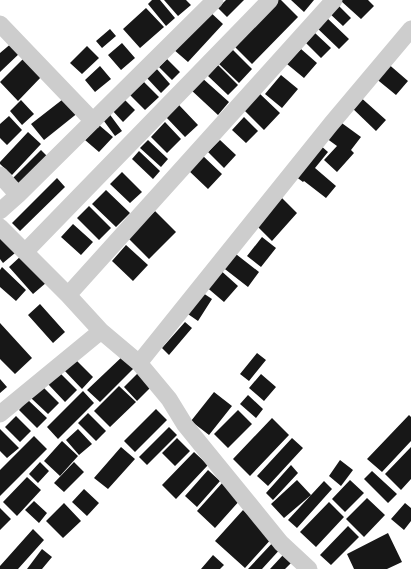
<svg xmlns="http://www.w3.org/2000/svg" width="411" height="569" font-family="Commissioner,sans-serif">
	<rect width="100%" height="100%" fill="#fff"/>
	<!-- building -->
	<path fill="#171717" d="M 152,0 L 160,0 L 175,18 L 166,26 L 148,4 Z
		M 164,0 L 186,0 L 191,5 L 178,16 Z
		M 226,0 L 244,0 L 227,17 L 218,8 Z
		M 277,0 L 281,0 L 298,17 L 252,64 L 233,45 Z
		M 291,0 L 314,0 L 304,12 Z
		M 342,0 L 368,0 L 374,6 L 361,19 L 341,1 Z
		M 336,3 L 351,18 L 343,26 L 328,12 Z
		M 146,8 L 164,27 L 140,48 L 123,29 Z
		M 208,10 L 223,24 L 188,62 L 173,49 Z
		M 326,17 L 349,39 L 339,49 L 316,27 Z
		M 110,29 L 116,36 L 102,48 L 96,41 Z
		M 315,33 L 331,48 L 321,58 L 306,43 Z
		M 13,42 L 22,51 L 0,72 L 0,53 Z
		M 122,43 L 135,58 L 121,70 L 108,55 Z
		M 87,46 L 99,58 L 82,74 L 70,63 Z
		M 232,49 L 252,69 L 239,83 L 219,64 Z
		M 301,49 L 317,63 L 304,78 L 287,64 Z
		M 25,57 L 43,75 L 18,101 L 0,82 Z
		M 167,59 L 180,72 L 172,80 L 159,67 Z
		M 386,62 L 408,81 L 396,95 L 374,77 Z
		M 218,65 L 238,85 L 228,95 L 208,76 Z
		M 100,66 L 111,79 L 95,92 L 85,80 Z
		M 156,68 L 170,84 L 161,93 L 146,77 Z
		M 281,75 L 298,89 L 282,108 L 265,94 Z
		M 201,77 L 229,102 L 218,115 L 190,89 Z
		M 144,82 L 159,97 L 145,110 L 130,95 Z
		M 259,93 L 280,113 L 264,130 L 243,109 Z
		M 358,95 L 386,120 L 376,131 L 349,105 Z
		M 67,96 L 79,112 L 44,140 L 31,124 Z
		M 123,98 L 135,110 L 123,122 L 111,109 Z
		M 21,100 L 34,114 L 22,125 L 10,111 Z
		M 179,105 L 198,125 L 185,137 L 166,117 Z
		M 108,112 L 122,131 L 115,136 L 101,117 Z
		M 9,116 L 22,130 L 7,145 L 0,138 L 0,124 Z
		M 244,117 L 258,131 L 246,143 L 232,130 Z
		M 339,121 L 361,137 L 351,150 L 354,153 L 337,172 L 324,160 L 337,146 L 326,138 Z
		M 165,122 L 181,139 L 167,153 L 151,137 Z
		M 99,125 L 113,137 L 99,152 L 85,140 Z
		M 28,132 L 41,144 L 12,175 L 0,164 L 0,162 Z
		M 148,140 L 168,159 L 161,167 L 140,148 Z
		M 220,140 L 236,155 L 224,168 L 208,152 Z
		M 320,145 L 328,152 L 315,168 L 336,186 L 326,198 L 304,181 L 303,182 L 295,176 Z
		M 41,150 L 51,160 L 21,190 L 11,180 Z
		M 139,151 L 160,171 L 153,179 L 132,159 Z
		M 202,155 L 222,174 L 208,189 L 188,170 Z
		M 122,172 L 142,192 L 130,203 L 110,184 Z
		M 57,178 L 65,187 L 20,231 L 12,223 Z
		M 106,190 L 130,213 L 116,227 L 92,204 Z
		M 282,198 L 297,213 L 272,241 L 257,226 Z
		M 89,206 L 111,228 L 99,240 L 77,218 Z
		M 155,211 L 176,232 L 149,259 L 128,238 Z
		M 73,224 L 93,242 L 81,255 L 61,237 Z
		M 0,235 L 15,253 L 3,263 L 0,259 Z
		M 262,237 L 276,248 L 261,267 L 247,256 Z
		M 126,245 L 148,265 L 133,281 L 112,261 Z
		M 232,251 L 259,272 L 248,287 L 221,266 Z
		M 22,255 L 47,282 L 33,294 L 9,267 Z
		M 2,267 L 26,290 L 16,301 L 0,287 L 0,270 Z
		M 218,268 L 238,286 L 224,302 L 204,285 Z
		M 200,291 L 212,299 L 198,321 L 185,312 Z
		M 40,304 L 65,332 L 53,343 L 28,315 Z
		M 185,322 L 192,328 L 169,355 L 162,348 Z
		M 0,323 L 32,358 L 15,374 L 0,359 Z
		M 257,353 L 266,360 L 249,381 L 240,374 Z
		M 125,354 L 136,366 L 100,402 L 87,390 Z
		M 74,358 L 93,377 L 82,389 L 63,369 Z
		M 140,371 L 154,384 L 137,401 L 124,387 Z
		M 60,373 L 77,390 L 65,402 L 48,384 Z
		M 261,374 L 276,387 L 264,401 L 249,388 Z
		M 0,379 L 7,387 L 0,393 Z
		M 42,386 L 59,403 L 48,414 L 31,398 Z
		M 119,386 L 136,402 L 110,427 L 94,411 Z
		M 83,391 L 94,403 L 58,439 L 47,427 Z
		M 214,392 L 232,406 L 209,435 L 191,421 Z
		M 248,395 L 263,409 L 256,418 L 240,404 Z
		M 28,400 L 47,418 L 37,428 L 19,410 Z
		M 156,409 L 167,420 L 135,452 L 124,441 Z
		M 238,410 L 252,424 L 228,448 L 214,434 Z
		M 88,413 L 106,431 L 96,441 L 78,423 Z
		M 409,415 L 411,417 L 411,441 L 382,472 L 367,459 Z
		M 16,416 L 31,431 L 20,442 L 5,427 Z
		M 272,418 L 289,435 L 250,476 L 233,459 Z
		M 169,427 L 177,435 L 147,465 L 139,457 Z
		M 0,429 L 19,448 L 7,458 L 0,451 Z
		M 78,429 L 92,444 L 79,455 L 66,440 Z
		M 34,436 L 47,449 L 0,496 L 0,470 Z
		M 177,438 L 190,451 L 175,466 L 162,453 Z
		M 292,438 L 303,448 L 268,486 L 257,476 Z
		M 62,441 L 78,456 L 60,476 L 44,461 Z
		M 121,447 L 135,459 L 108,489 L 94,478 Z
		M 411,447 L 411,479 L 401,490 L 385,474 Z
		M 194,452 L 208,465 L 176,499 L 162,485 Z
		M 340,460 L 353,470 L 341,486 L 329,476 Z
		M 40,462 L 49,471 L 38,483 L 29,474 Z
		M 74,462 L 84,472 L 64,492 L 54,483 Z
		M 291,465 L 298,473 L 273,500 L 266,493 Z
		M 208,470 L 220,481 L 197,507 L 185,496 Z
		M 372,471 L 397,494 L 388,503 L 364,479 Z
		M 27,477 L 41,490 L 17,516 L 3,502 Z
		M 297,480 L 311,495 L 284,518 L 271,504 Z
		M 350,480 L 364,493 L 345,512 L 332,499 Z
		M 324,481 L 332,489 L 297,528 L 288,520 Z
		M 223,482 L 241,499 L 215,528 L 197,511 Z
		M 84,489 L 99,503 L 87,516 L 72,502 Z
		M 367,498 L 385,515 L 364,537 L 346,519 Z
		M 34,501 L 47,513 L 39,523 L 25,510 Z
		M 329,502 L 344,517 L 316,547 L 300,532 Z
		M 64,503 L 81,521 L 63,538 L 46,521 Z
		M 405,503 L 411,508 L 411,521 L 404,530 L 391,519 Z
		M 0,508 L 11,519 L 0,530 Z
		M 243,510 L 273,537 L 245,568 L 215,541 Z
		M 348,526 L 359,537 L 331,565 L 320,555 Z
		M 33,529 L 44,540 L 18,569 L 0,569 L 0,566 Z
		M 388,533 L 402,562 L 387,569 L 354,569 L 347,554 Z
		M 276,539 L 283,546 L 262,569 L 248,569 Z
		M 42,549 L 52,557 L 42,569 L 27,569 Z
		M 213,555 L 224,565 L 220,569 L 201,569 Z
		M 283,555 L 292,562 L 285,569 L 270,569 Z"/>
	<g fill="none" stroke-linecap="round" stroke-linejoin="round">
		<!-- minor -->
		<path stroke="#cdcdcd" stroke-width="17" d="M 0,24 L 93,121
			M 0,175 L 18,195
			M 0,211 L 18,195 L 215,0
			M 0,227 L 68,295 L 101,331 L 139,363 L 169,399 L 185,425 L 281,543 L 309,569
			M 25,252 L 270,0
			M 68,295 L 334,0
			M 139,363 L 331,124 L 411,29
			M 0,414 L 101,331"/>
	</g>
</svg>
